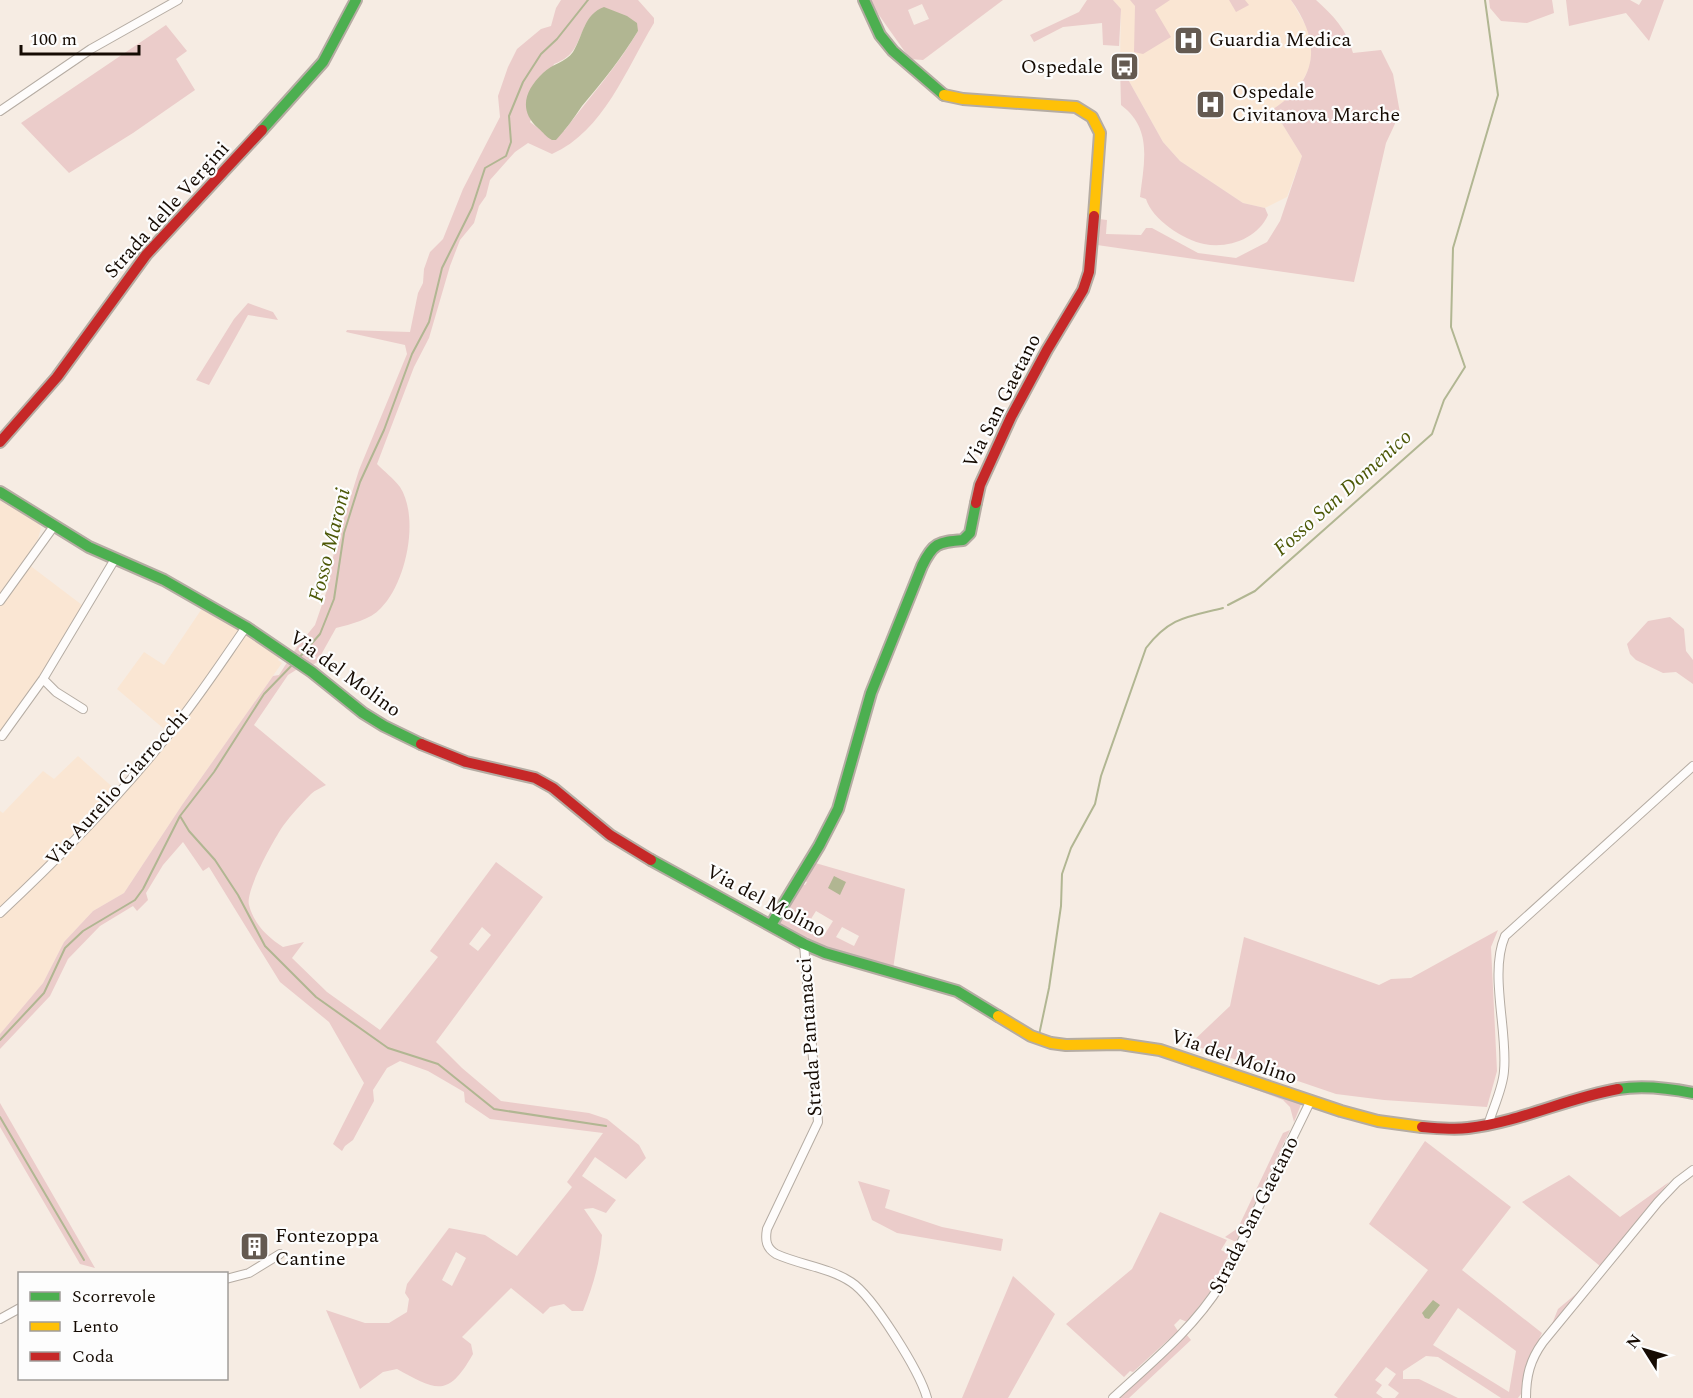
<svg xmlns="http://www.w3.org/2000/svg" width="1693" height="1398" font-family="Spectral,serif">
	<rect width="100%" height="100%" fill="#f6ece3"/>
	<!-- built -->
	<path fill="#fae6d3" d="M 1113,0 L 1291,0 L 1310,33 L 1312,48 L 1310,66 L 1302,82 L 1289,99 L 1273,109 L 1302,156 L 1287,197 L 1265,208 L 1243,203 L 1180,161 L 1163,142 L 1120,65 L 1121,9 Z
		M 0,499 L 39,524 L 41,528 L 38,539 L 24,561 L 86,608 L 0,738 Z
		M 203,607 L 282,655 L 278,660 L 282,663 L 182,805 L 124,893 L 93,911 L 64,942 L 43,983 L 0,1034 L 0,811 L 3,813 L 43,771 L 54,779 L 78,756 L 118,792 L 170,734 L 117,689 L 144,652 L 164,665 Z"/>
	<!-- green -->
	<path fill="#ebccca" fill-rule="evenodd" d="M 561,0 L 638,0 L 654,18 L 654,23 C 626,69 604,131 552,154 L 528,143 L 515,152 L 490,180 L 486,196 L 479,206 L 474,223 L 460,240 L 450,266 L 429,338 L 414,367 L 377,464 C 384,471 394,479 400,487 C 420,518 406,583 381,608 C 370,620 351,624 336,628 L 317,662 L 304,671 L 296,670 L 288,675 L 254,725 L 326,785 C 321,788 315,790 311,794 C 301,804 291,815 283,826 C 274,839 245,891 249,905 C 254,924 267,937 283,947 L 304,942 L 292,958 L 327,992 L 380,1030 L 438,957 L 430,951 L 496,862 L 543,897 L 436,1042 L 462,1068 L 501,1101 L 589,1113 L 607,1119 L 639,1145 L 646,1158 L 626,1179 L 595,1157 L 582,1176 L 616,1200 L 606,1213 L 593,1208 L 584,1209 L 602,1235 C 600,1263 593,1286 583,1311 L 572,1311 L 564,1304 L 550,1307 L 543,1314 L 511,1288 L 462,1337 L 471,1344 L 473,1354 C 448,1398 437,1391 397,1369 L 383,1372 L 360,1389 L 326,1310 L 365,1323 L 389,1323 L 407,1312 L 409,1299 L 405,1293 L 407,1284 L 449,1228 L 485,1235 L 517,1256 L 572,1187 L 567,1182 L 603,1133 L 490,1119 L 465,1102 L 464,1092 L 428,1071 L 400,1061 L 387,1068 L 373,1090 L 374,1101 L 353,1140 L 345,1146 L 342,1151 L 333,1144 L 364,1083 L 329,1022 L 280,982 L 209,867 L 203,871 L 183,842 L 163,865 L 146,893 L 148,900 L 137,911 L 133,906 L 100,926 L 68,959 L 50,996 L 0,1049 L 0,1034 L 43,983 L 64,942 L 93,911 L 124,893 L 182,805 L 273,676 L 279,675 L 297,647 L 315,625 L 327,590 L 335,547 L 359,470 L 407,354 L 405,345 L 346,332 L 347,330 L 410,332 L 418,293 L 423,283 L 424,269 L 430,252 L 443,239 L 463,189 L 500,117 L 498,96 L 508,67 L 517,49 L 541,29 L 551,26 L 556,8 ZM 585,26 L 638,31 C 617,67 589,98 564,131 L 538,128 L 530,122 L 554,64 C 575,56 576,45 585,26 ZM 482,927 L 491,935 L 478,951 L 469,944 ZM 456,1252 L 466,1258 L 452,1286 L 442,1280 Z
		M 871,0 L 1003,0 L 923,60 L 910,59 L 874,8 ZM 922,4 L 929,19 L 914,25 L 908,10 Z
		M 1087,0 L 1113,0 L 1121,9 L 1119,46 L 1103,45 L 1102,23 L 1063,27 L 1034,42 L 1030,35 L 1079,12 Z
		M 1130,0 L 1170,0 L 1155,10 L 1171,37 L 1143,54 L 1134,52 L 1135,6 Z
		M 1229,0 L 1245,0 L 1249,5 L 1236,12 Z
		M 1291,0 L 1316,0 C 1333,15 1347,30 1353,53 L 1381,50 L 1393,74 L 1400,113 L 1386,143 L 1354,282 L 1097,245 L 1099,219 L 1107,220 L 1106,234 L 1141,235 L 1146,228 L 1152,228 L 1198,253 L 1236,258 L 1267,242 L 1280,221 L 1302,156 L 1273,109 C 1318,80 1322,43 1291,0 Z
		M 1489,0 L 1552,0 L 1554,13 L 1527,23 L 1501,21 L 1490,8 Z
		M 1566,0 L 1630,0 L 1639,5 L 1642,0 L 1664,0 L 1649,41 L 1626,13 L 1569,26 Z
		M 166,25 L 187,51 L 176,59 L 195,90 L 133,133 L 69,173 L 21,123 Z
		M 1120,65 L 1163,142 L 1180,161 L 1243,203 L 1265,208 L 1268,215 C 1258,238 1229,249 1204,244 C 1183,240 1152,219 1146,199 L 1140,197 C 1144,162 1153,129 1121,105 Z
		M 248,303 L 273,312 L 278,320 L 248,315 L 209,385 L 196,380 L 234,319 Z
		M 1670,617 L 1684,629 L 1686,651 L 1693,660 L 1693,684 L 1676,672 L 1663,673 L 1636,660 L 1630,654 L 1627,644 L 1648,621 Z
		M 812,862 L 905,889 L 893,969 C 858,956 807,949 778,921 L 800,884 L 805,885 L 807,882 L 801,879 ZM 816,911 L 833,921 L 823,937 L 811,930 L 814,925 L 809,922 ZM 842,927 L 859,936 L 854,946 L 836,937 Z
		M 1498,930 L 1491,947 L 1497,1071 L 1487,1107 L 1384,1100 L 1336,1094 L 1190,1044 L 1230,1006 L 1244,937 L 1379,985 L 1391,979 L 1411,978 Z
		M 1194,1065 L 1302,1102 L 1294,1122 L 1290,1107 L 1283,1100 L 1206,1071 L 1197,1068 L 1190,1069 Z
		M 0,1103 L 11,1122 L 95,1268 L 80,1264 L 0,1127 Z
		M 1290,1130 L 1236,1242 L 1225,1237 L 1238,1228 L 1283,1133 Z
		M 1425,1141 L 1511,1207 L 1462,1270 L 1542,1333 L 1526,1365 L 1521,1394 L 1518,1398 L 1501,1398 L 1438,1357 L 1426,1356 L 1403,1371 L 1403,1379 L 1419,1379 L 1458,1398 L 1395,1398 L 1399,1393 L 1388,1385 L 1396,1374 L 1386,1367 L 1375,1380 L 1382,1385 L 1376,1393 L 1383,1398 L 1338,1398 L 1334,1395 L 1428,1270 L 1369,1224 ZM 1458,1308 L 1516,1351 L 1509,1392 L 1433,1345 Z
		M 1569,1175 L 1620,1217 L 1669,1182 L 1600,1266 L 1522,1202 Z
		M 858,1181 L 890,1190 L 885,1208 L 942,1227 L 1003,1239 L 1001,1251 L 897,1233 L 872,1220 Z
		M 1160,1212 L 1227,1240 L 1221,1250 L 1229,1254 L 1210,1292 L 1187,1322 L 1180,1319 L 1174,1325 L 1178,1331 L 1133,1372 L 1130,1371 L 1124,1377 L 1066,1324 L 1132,1269 Z
		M 1013,1276 L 1055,1314 L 1008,1398 L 962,1398 Z
		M 1589,1283 L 1548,1334 L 1558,1309 Z
		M 1186,1334 L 1191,1340 L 1129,1398 L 1118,1398 Z"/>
	<!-- water -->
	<path fill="#b1b692" d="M 604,7 L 627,16 L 637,23 L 638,31 C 621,59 603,81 582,106 C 574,118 566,129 556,140 L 552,140 C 546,137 543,132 538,128 C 518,110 525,90 543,73 C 552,64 566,62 573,52 C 583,36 584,14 604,7 Z
		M 834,876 L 846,882 L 840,895 L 828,888 Z
		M 1433,1300 L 1440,1305 L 1429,1319 L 1425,1318 L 1422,1313 Z"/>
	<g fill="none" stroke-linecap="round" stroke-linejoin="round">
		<!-- stream -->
		<path stroke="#b1b692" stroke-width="2" d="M 1228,605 L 1255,591 L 1432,434 L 1444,400 L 1465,367 L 1451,327 L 1453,248 L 1498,95 L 1485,0
			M 298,659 L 320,634 L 334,599 L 344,533 L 360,482 L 384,430 L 412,354 L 429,322 L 442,268 L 472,208 L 485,168 L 506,156 L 511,142 L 509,116 L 523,82 L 541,54 L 557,39 L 588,0
			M 180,816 L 189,831 L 215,860 L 238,895 L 265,946 L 316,997 L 388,1048 L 438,1064 L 494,1109 L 606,1126
			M 1039,1035 L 1049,988 L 1061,906 L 1062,874 L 1071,848 L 1095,804 L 1101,776 L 1146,648 C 1170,617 1187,617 1223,608
			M 0,1040 L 44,993 L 65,948 L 83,931 L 135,900 L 143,889 L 180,816 L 214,772 L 264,694 L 294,663
			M 0,1117 L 84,1260"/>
		<defs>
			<path id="street" d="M 0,111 L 91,49 L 178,0
				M 0,601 L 54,526
				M 43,679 L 56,692 L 83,709
				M 2,736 L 43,679 L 115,559
				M 0,913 C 60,857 118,798 169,734 C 197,700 221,663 246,627
				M 804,944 L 818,1122 L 767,1229 C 765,1240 766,1248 776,1254 C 800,1265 828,1267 851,1282 C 873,1296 920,1372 927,1398
				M 1488,1125 C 1493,1108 1503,1088 1504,1071 C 1508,1031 1489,973 1505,936 L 1693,766
				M 226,1279 L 249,1273 L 280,1254
				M 0,1319 L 20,1308
				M 1113,1398 C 1152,1362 1193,1329 1221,1284 L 1310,1102
				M 1526,1398 C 1526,1376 1530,1360 1543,1342 L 1658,1202 L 1677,1182 L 1693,1170"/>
			<path id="fast" d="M 864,0 L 880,35 L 893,51 L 944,95
				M 262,130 L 323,62 L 356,0
				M 0,492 L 89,547 L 164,580 L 246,627 L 312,672 L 363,713 L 384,726 L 421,744
				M 651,860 L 804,944 L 825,953 L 957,991 L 998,1016
				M 771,925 L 819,846 L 838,809 L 871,693 L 922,566 C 933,543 938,542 963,540 L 970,533 L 976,503
				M 1618,1089 C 1644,1085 1668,1088 1693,1093"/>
			<path id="slow" d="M 944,95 L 963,99 L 1076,107 L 1092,117 L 1100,133 L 1094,216
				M 998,1016 L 1031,1036 L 1051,1043 L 1066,1045 L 1120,1044 L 1160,1050 L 1341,1111 L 1378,1121 L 1422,1127"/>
			<path id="jam" d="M 0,442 L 57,377 L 146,255 L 262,130
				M 976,503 L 980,485 L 1011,417 L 1047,350 L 1083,290 L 1089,272 L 1094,216
				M 421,744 L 466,762 L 535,778 L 553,788 L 610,835 L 651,860
				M 1422,1127 C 1437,1128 1453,1130 1468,1128 C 1520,1122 1567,1098 1618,1089"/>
		</defs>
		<!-- street casing -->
		<use href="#street" stroke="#b5aca3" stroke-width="10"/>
		<!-- fast casing -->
		<use href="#fast" stroke="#b5aca3" stroke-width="14"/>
		<!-- slow casing -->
		<use href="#slow" stroke="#b5aca3" stroke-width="14"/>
		<!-- jam casing -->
		<use href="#jam" stroke="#b5aca3" stroke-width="14"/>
		<!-- street -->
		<use href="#street" stroke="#fefcfb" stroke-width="8"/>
		<!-- fast -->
		<use href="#fast" stroke="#4caf50" stroke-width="10"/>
		<!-- slow -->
		<use href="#slow" stroke="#ffc107" stroke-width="10"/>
		<!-- jam -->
		<use href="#jam" stroke="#c62828" stroke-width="10"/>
	</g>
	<!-- icons -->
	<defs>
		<symbol id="hospital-square" viewBox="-11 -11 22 22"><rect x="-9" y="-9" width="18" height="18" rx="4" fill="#645a51" stroke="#fdfdfd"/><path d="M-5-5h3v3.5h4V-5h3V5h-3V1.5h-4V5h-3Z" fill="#fff"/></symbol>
		<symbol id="bus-square" viewBox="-11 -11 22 22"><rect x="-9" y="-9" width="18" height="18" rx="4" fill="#645a51" stroke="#fdfdfd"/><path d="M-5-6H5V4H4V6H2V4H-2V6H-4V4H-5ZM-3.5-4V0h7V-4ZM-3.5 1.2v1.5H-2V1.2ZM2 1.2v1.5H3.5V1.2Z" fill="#fff"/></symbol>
		<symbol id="building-square" viewBox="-11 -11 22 22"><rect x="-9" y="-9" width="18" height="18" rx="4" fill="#645a51" stroke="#fdfdfd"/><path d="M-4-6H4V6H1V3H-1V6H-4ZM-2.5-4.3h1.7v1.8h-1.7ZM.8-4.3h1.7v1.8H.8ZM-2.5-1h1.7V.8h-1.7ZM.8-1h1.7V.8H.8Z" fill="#fff"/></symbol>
	</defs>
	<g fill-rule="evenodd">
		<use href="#hospital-square" x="1172" y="24" width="33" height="33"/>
		<use href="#bus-square" x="1108" y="50" width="33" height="33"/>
		<use href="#hospital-square" x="1194" y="88" width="33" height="33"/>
		<use href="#building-square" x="238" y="1230" width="33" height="33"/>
	</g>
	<g text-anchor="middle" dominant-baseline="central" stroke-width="4.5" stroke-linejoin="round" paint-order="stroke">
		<!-- poi labels -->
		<g font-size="20" fill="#150b03" stroke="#fdfdfd" text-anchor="start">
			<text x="1209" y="40">Guardia Medica</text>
			<text x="1103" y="67" text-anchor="end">Ospedale</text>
			<text x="1232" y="92">Ospedale<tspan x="1232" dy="23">Civitanova Marche</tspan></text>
			<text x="275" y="1236">Fontezoppa<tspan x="275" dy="23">Cantine</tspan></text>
		</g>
		<!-- street labels -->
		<g font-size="20" fill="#150b03" stroke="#fdfdfd">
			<text transform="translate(167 210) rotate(-48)">Strada delle Vergini</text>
			<text transform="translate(1002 401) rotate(-63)">Via San Gaetano</text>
			<text transform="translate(345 674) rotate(36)">Via del Molino</text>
			<text transform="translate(117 788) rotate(-48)">Via Aurelio Ciarrocchi</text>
			<text transform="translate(766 901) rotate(28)">Via del Molino</text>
			<text transform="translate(810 1037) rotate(-94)">Strada Pantanacci</text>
			<text transform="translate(1234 1057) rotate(19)">Via del Molino</text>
			<text transform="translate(1254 1215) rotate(-63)">Strada San Gaetano</text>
		</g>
		<!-- water labels -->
		<g font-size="21" font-style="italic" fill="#4c5806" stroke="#fdfdfd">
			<text transform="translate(1343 493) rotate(-42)">Fosso San Domenico</text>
			<text transform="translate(330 545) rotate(-76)">Fosso Maroni</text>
		</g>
	</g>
	<!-- legend -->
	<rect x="18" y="1272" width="210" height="108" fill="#fdfdfd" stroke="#a09c99" stroke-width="1.5"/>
	<rect x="30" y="1292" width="30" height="9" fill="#4caf50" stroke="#a09c99" stroke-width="1.5"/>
	<text x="72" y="1302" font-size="18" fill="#150b03">Scorrevole</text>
	<rect x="30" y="1322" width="30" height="9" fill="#ffc107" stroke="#a09c99" stroke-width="1.5"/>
	<text x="72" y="1332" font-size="18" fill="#150b03">Lento</text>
	<rect x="30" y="1352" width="30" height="9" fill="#c62828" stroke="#a09c99" stroke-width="1.5"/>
	<text x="72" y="1362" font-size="18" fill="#150b03">Coda</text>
	<!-- north arrow -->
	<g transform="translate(1645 1350) rotate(307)" stroke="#fdfdfd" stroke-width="4.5" paint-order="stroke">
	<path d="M0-4.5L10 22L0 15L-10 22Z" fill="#150b03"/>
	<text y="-9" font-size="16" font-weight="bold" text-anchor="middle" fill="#150b03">N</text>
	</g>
	<!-- scale -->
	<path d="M21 45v9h118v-9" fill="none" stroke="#150b03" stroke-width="3"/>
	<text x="30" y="45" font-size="18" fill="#150b03" stroke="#fdfdfd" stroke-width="4.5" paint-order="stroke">100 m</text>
</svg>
